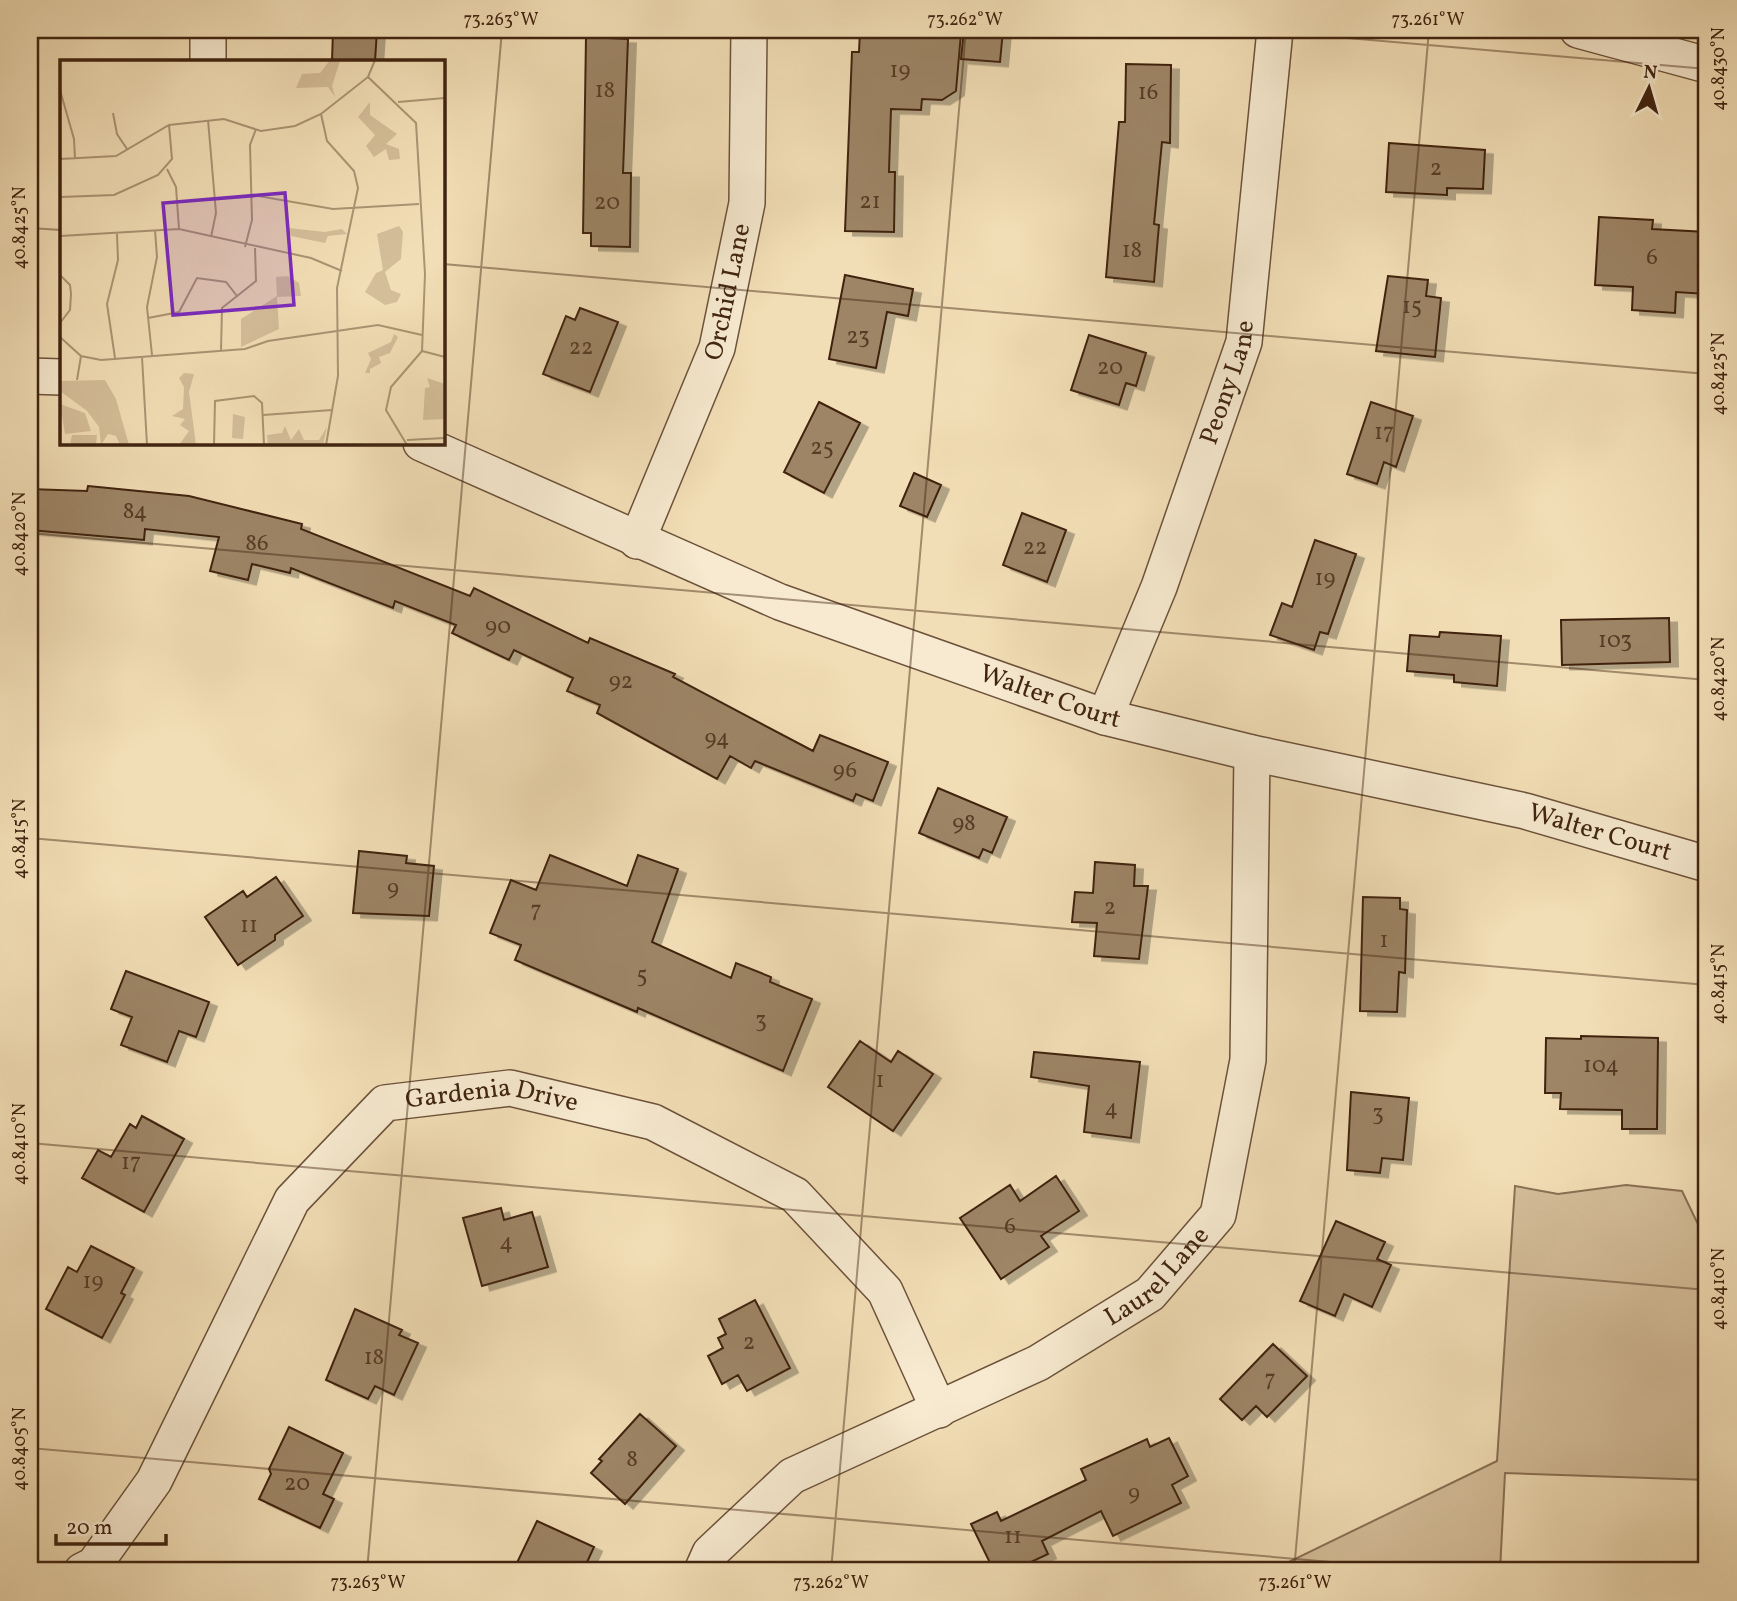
<svg xmlns="http://www.w3.org/2000/svg" width="1737" height="1601" font-family="Vollkorn,serif">
	<defs>
		<filter id="shadow"><feDropShadow dx="8" dy="4.5" stdDeviation="0" flood-color="#0004"/></filter>
	</defs>
	<rect width="100%" height="100%" fill="#f2deb6"/>
	<filter id="stains"><feTurbulence type="fractalNoise" baseFrequency=".00286" numOctaves="4"/><feColorMatrix values="0 0 0 0 .2 0 0 0 0 .09 0 0 0 0 .02 0 0 0 .5 -.17"/></filter>
	<radialGradient id="worn" r=".72"><stop offset=".6" stop-color="#630" stop-opacity="0"/><stop offset="1" stop-color="#630" stop-opacity=".3"/></radialGradient>
	<!-- green -->
	<path fill="#d4be9a" stroke="#8a7155" stroke-width="2" d="M 1626,1185 L 1682,1191 L 1707,1243 L 1707,1480 L 1505,1473 L 1500,1571 L 1270,1571 L 1497,1461 L 1515,1186 L 1558,1194 Z"/>
	<!-- building -->
	<path fill="#9d8566" stroke="#402410" stroke-width="2" filter="url(#shadow)" d="M 333,30 L 377,30 L 375,61 L 332,61 Z
		M 860,30 L 961,33 L 956,91 L 942,100 L 922,99 L 921,110 L 891,109 L 889,172 L 895,172 L 894,232 L 845,231 L 852,52 L 859,52 Z
		M 964,30 L 1003,30 L 1000,62 L 961,59 Z
		M 586,37 L 628,39 L 623,173 L 631,173 L 630,247 L 591,246 L 591,233 L 583,233 Z
		M 1126,64 L 1171,65 L 1170,143 L 1162,142 L 1154,224 L 1159,225 L 1154,282 L 1106,277 L 1119,122 L 1125,122 Z
		M 1389,143 L 1485,150 L 1483,189 L 1447,188 L 1447,195 L 1386,192 Z
		M 1599,217 L 1653,220 L 1652,229 L 1707,232 L 1707,294 L 1676,292 L 1675,313 L 1632,310 L 1633,287 L 1595,285 Z
		M 845,275 L 913,289 L 908,316 L 887,312 L 876,368 L 829,359 Z
		M 1388,276 L 1428,280 L 1426,296 L 1441,298 L 1435,357 L 1376,351 Z
		M 580,308 L 618,322 L 590,392 L 543,374 L 566,316 L 575,320 Z
		M 1089,335 L 1146,353 L 1136,386 L 1126,383 L 1119,405 L 1071,390 Z
		M 819,402 L 860,423 L 824,493 L 784,472 Z
		M 1371,402 L 1413,416 L 1396,467 L 1384,462 L 1377,484 L 1347,474 Z
		M 914,473 L 941,485 L 927,517 L 900,506 Z
		M 88,486 L 189,496 L 302,524 L 301,529 L 470,596 L 474,588 L 588,643 L 590,638 L 675,674 L 673,677 L 813,751 L 820,735 L 888,762 L 873,801 L 856,794 L 853,801 L 755,761 L 751,768 L 730,756 L 717,779 L 597,713 L 600,705 L 567,691 L 573,678 L 514,650 L 509,660 L 452,633 L 456,625 L 395,601 L 393,608 L 291,568 L 290,573 L 252,564 L 248,580 L 210,571 L 219,537 L 145,529 L 144,540 L 30,530 L 30,489 L 87,491 Z
		M 1022,513 L 1066,530 L 1047,582 L 1003,565 Z
		M 1315,540 L 1356,554 L 1328,634 L 1320,632 L 1314,650 L 1270,635 L 1282,603 L 1292,607 Z
		M 1669,618 L 1670,662 L 1562,665 L 1561,620 Z
		M 1440,632 L 1501,636 L 1497,686 L 1454,682 L 1454,675 L 1407,671 L 1410,635 L 1439,637 Z
		M 938,788 L 1007,817 L 992,853 L 983,849 L 979,858 L 919,833 Z
		M 359,851 L 407,856 L 406,863 L 434,866 L 429,916 L 353,913 Z
		M 550,855 L 627,886 L 638,855 L 678,869 L 652,942 L 731,978 L 736,963 L 771,977 L 770,982 L 812,999 L 783,1071 L 638,1008 L 637,1012 L 515,960 L 521,945 L 490,933 L 511,880 L 536,890 Z
		M 1095,862 L 1135,865 L 1134,886 L 1148,886 L 1139,959 L 1094,956 L 1097,923 L 1072,922 L 1075,892 L 1093,893 Z
		M 276,877 L 303,916 L 275,935 L 275,940 L 238,965 L 205,917 L 243,891 L 247,897 Z
		M 1363,897 L 1400,898 L 1400,909 L 1407,910 L 1405,973 L 1399,972 L 1397,1012 L 1360,1011 Z
		M 126,971 L 209,1002 L 196,1037 L 179,1031 L 167,1062 L 121,1045 L 132,1017 L 111,1009 Z
		M 1581,1036 L 1658,1038 L 1657,1129 L 1622,1129 L 1622,1110 L 1560,1109 L 1561,1093 L 1545,1093 L 1546,1038 L 1581,1039 Z
		M 860,1041 L 891,1062 L 898,1051 L 933,1074 L 893,1131 L 828,1087 Z
		M 1034,1052 L 1140,1062 L 1131,1138 L 1084,1132 L 1089,1086 L 1031,1077 Z
		M 1351,1092 L 1409,1098 L 1403,1160 L 1382,1158 L 1380,1173 L 1347,1170 Z
		M 142,1116 L 184,1139 L 144,1212 L 82,1178 L 98,1150 L 111,1157 L 130,1124 L 136,1128 Z
		M 1056,1176 L 1079,1211 L 1041,1236 L 1049,1247 L 1001,1279 L 960,1218 L 1010,1185 L 1020,1201 Z
		M 501,1208 L 504,1220 L 532,1212 L 548,1267 L 482,1286 L 463,1218 Z
		M 1336,1221 L 1385,1242 L 1377,1259 L 1391,1265 L 1372,1307 L 1344,1294 L 1335,1316 L 1300,1301 Z
		M 91,1246 L 134,1268 L 121,1293 L 125,1295 L 102,1338 L 46,1309 L 68,1267 L 77,1272 Z
		M 755,1300 L 790,1368 L 747,1391 L 738,1375 L 722,1384 L 708,1356 L 723,1348 L 718,1338 L 726,1334 L 719,1319 Z
		M 355,1309 L 402,1330 L 399,1335 L 418,1343 L 394,1395 L 375,1386 L 368,1399 L 326,1380 Z
		M 1273,1344 L 1307,1376 L 1267,1417 L 1256,1406 L 1242,1420 L 1220,1399 Z
		M 640,1414 L 676,1446 L 625,1504 L 591,1473 L 602,1461 L 599,1459 Z
		M 289,1427 L 343,1453 L 323,1494 L 334,1499 L 320,1528 L 259,1499 L 271,1474 L 269,1469 Z
		M 1169,1438 L 1188,1476 L 1172,1485 L 1181,1503 L 1113,1536 L 1101,1511 L 1042,1541 L 1048,1554 L 1012,1571 L 994,1571 L 971,1524 L 997,1512 L 1001,1521 L 1086,1480 L 1081,1469 L 1147,1439 L 1150,1447 Z
		M 537,1521 L 594,1547 L 583,1571 L 513,1571 Z"/>
	<g fill="none" stroke-linecap="round" stroke-linejoin="round">
		<defs>
			<g id="minor">
				<path d="M 208,30 L 208,61"/>
				<path d="M 1578,30 L 1707,65"/>
				<path d="M 30,376 L 61,377"/>
				<path id="s1" d="M 421,443 L 780,602 L 1105,717 L 1252,753 L 1525,811 L 1707,864"/>
				<path id="s2" d="M 637,541 L 717,348 L 747,203 L 749,30"/>
				<path id="s3" d="M 1105,717 L 1159,587 L 1244,342 L 1275,30"/>
				<path id="s4" d="M 82,1571 L 94,1565 L 154,1481 L 292,1200 L 385,1103 L 510,1088 L 653,1122 L 795,1195 L 885,1291 L 939,1410"/>
				<path id="s5" d="M 702,1571 L 710,1553 L 792,1476 L 1038,1363 L 1150,1294 L 1218,1215 L 1248,1060 L 1252,753"/>
			</g>
		</defs>
		<!-- minor casing -->
		<use href="#minor" stroke="#6c523a" stroke-width="38"/>
		<!-- minor -->
		<use href="#minor" stroke="#f7ead0" stroke-width="35"/>
	</g>
	<!-- ticks -->
	<path fill="none" stroke="#402410" stroke-width="2" stroke-opacity="0.45" d="M 1255,30 L 1707,69M 30,130 L 39,30M 30,228 L 61,230M 443,264 L 1707,374M 30,533 L 1707,680M 30,838 L 1707,985M 30,1143 L 1707,1290M 30,1448 L 1434,1571M 367,1571 L 502,30M 831,1571 L 966,30M 1294,1571 L 1429,30"/>
	<g text-anchor="middle" dominant-baseline="central" stroke-width="7" stroke-linejoin="round" paint-order="stroke">
		<!-- number labels -->
		<g font-size="23" fill="#573c26">
			<text x="900" y="71">19</text>
			<text x="605" y="91">18</text>
			<text x="1148" y="93">16</text>
			<text x="1436" y="169">2</text>
			<text x="870" y="202">21</text>
			<text x="607" y="203">20</text>
			<text x="1132" y="251">18</text>
			<text x="1652" y="258">6</text>
			<text x="1412" y="307">15</text>
			<text x="858" y="337">23</text>
			<text x="581" y="348">22</text>
			<text x="1110" y="368">20</text>
			<text x="1384" y="433">17</text>
			<text x="822" y="448">25</text>
			<text x="135" y="512">84</text>
			<text x="257" y="544">86</text>
			<text x="1035" y="548">22</text>
			<text x="1325" y="579">19</text>
			<text x="498" y="627">90</text>
			<text x="1615" y="641">103</text>
			<text x="621" y="682">92</text>
			<text x="717" y="739">94</text>
			<text x="845" y="771">96</text>
			<text x="964" y="824">98</text>
			<text x="393" y="889">9</text>
			<text x="1110" y="908">2</text>
			<text x="536" y="911">7</text>
			<text x="249" y="926">11</text>
			<text x="1384" y="941">1</text>
			<text x="642" y="976">5</text>
			<text x="761" y="1021">3</text>
			<text x="1601" y="1066">104</text>
			<text x="880" y="1081">1</text>
			<text x="1111" y="1109">4</text>
			<text x="1378" y="1114">3</text>
			<text x="131" y="1163">17</text>
			<text x="1010" y="1227">6</text>
			<text x="506" y="1243">4</text>
			<text x="93" y="1282">19</text>
			<text x="749" y="1343">2</text>
			<text x="374" y="1358">18</text>
			<text x="1270" y="1380">7</text>
			<text x="632" y="1460">8</text>
			<text x="297" y="1484">20</text>
			<text x="1134" y="1494">9</text>
			<text x="1013" y="1537">11</text>
		</g>
		<!-- street labels -->
		<g font-size="26" fill="#402410" stroke="#f7ead0">
			<text stroke="none"><textPath href="#s2" startOffset="266">Orchid Lane</textPath></text>
			<text stroke="none"><textPath href="#s3" startOffset="357">Peony Lane</textPath></text>
			<text stroke="none"><textPath href="#s1" startOffset="679">Walter Court</textPath></text>
			<text stroke="none"><textPath href="#s1" startOffset="1246">Walter Court</textPath></text>
			<text stroke="none"><textPath href="#s4" startOffset="672">Gardenia Drive</textPath></text>
			<text stroke="none"><textPath href="#s5" startOffset="551">Laurel Lane</textPath></text>
		</g>
	</g>
	<!-- overview -->
	<g transform="translate(60 60)">
		<rect width="385" height="385" fill="#f2deb6"/>
		<path d="M 270,0 L 280,1 L 272,26 L 275,37 L 268,27 L 236,28 L 242,14 L 260,13 ZM 310,42 L 310,55 L 337,74 L 326,84 L 339,89 L 340,99 L 329,100 L 326,89 L 314,97 L 306,86 L 315,75 L 298,57 ZM 339,166 L 343,172 L 341,199 L 325,212 L 331,230 L 341,234 L 337,242 L 325,245 L 305,232 L 316,213 L 323,210 L 317,174 ZM 228,168 L 265,172 L 282,169 L 287,174 L 268,176 L 265,183 L 231,176 ZM 228,216 L 239,223 L 241,236 L 217,237 L 219,269 L 181,287 L 181,259 L 217,236 L 216,217 ZM 334,274 L 338,277 L 330,293 L 319,297 L 321,303 L 310,309 L 310,313 L 305,313 L 311,299 L 308,293 L 331,282 ZM 124,313 L 134,314 L 129,332 L 136,385 L 119,385 L 129,371 L 120,365 L 125,359 L 112,356 L 123,349 L 124,327 L 119,318 ZM 367,318 L 385,324 L 385,359 L 363,360 L 365,328 L 370,327 ZM 45,320 L 56,339 L 69,385 L 60,385 L 56,376 L 48,374 L 41,385 L 39,367 L 27,351 L 0,331 L 0,321 ZM 0,344 L 25,353 L 31,371 L 5,374 ZM 173,354 L 185,357 L 183,379 L 172,378 ZM 225,366 L 231,380 L 239,369 L 244,380 L 259,380 L 267,367 L 263,385 L 208,385 L 207,375 L 222,373 ZM 37,375 L 36,385 L 10,385 L 12,375 Z" fill="#d4be9a"/>
		<path fill="none" stroke="#ab9474" stroke-width="2" d="M 308,17 L 356,63 L 365,214 L 362,291 L 331,327 L 326,350 L 347,385M 0,30 L 14,79 L 15,99M 338,42 L 385,38M 53,53 L 57,74 L 67,89M 261,54 L 267,81 L 294,111 L 298,128 L 277,228 L 278,316 L 266,385M 148,60 L 156,153 L 151,177M 0,99 L 56,96 L 109,65 L 164,59 L 201,71 L 235,66 L 261,54 L 308,17 L 315,0M 107,109 L 116,127 L 119,169M 192,135 L 273,149 L 359,144M 0,137 L 54,135 L 98,115 L 112,99 L 109,65M 0,176 L 119,169 L 251,198 L 282,211M 185,187 L 192,160 L 190,85 L 196,69M 0,215 L 10,225 L 11,234 L 10,250 L 0,263M 88,258 L 119,252 L 137,218 L 166,222 L 177,236M 0,277 L 21,296 L 41,300 L 185,289 L 208,281 L 318,265 L 362,275M 161,291 L 162,248 L 196,221 L 195,188M 362,291 L 385,297M 92,295 L 87,247 L 97,197 L 95,170M 82,297 L 87,385M 55,298 L 47,244 L 58,200 L 57,174M 17,320 L 21,296M 203,355 L 272,350M 347,380 L 385,378M 154,385 L 155,341 L 194,336 L 202,343 L 204,385"/>
		<path fill="#7b2cbf" fill-opacity="0.15" stroke="#7b2cbf" stroke-width="3.5" d="M 225,133 L 234,245 L 113,255 L 103,143 Z"/>
		<rect width="385" height="385" fill="none" stroke="#402410" stroke-width="3.5"/>
	</g>
	<!-- margin -->
	<rect width="1737" height="1601" fill="none" stroke="#f2deb6" stroke-width="77"/>
	<!-- north arrow -->
	<g transform="translate(1649 88) rotate(5)" stroke="#f7ead0" stroke-width="5" paint-order="stroke">
	<path d="M0-5L12 26L0 18L-12 26Z" fill="#402410"/>
	<text y="-10" font-size="19" font-weight="bold" text-anchor="middle" fill="#402410">N</text>
	</g>
	<!-- scale -->
	<path d="M56 1534v10h110v-10" fill="none" stroke="#402410" stroke-width="3.5"/>
	<text x="66" y="1534" font-size="21" fill="#402410" stroke="#f7ead0" stroke-width="5" paint-order="stroke">20 m</text>
	<rect x="38" y="38" width="1660" height="1524" fill="none" stroke="#402410" stroke-width="2.5"/>
	<g font-size="18" text-anchor="middle" fill="#402410">
		<text x="501" y="25">73.263°W</text>
		<text x="965" y="25">73.262°W</text>
		<text x="1428" y="25">73.261°W</text>
		<text transform="translate(1718 69) rotate(-90)" y="6">40.8430°N</text>
		<text transform="translate(19 228) rotate(-90)" y="6">40.8425°N</text>
		<text transform="translate(1718 374) rotate(-90)" y="6">40.8425°N</text>
		<text transform="translate(19 534) rotate(-90)" y="6">40.8420°N</text>
		<text transform="translate(1718 679) rotate(-90)" y="6">40.8420°N</text>
		<text transform="translate(19 839) rotate(-90)" y="6">40.8415°N</text>
		<text transform="translate(1718 984) rotate(-90)" y="6">40.8415°N</text>
		<text transform="translate(19 1144) rotate(-90)" y="6">40.8410°N</text>
		<text transform="translate(1718 1289) rotate(-90)" y="6">40.8410°N</text>
		<text transform="translate(19 1449) rotate(-90)" y="6">40.8405°N</text>
		<text x="368" y="1588">73.263°W</text>
		<text x="831" y="1588">73.262°W</text>
		<text x="1295" y="1588">73.261°W</text>
	</g>
	<rect width="100%" height="100%" filter="url(#stains)"/>
	<rect width="100%" height="100%" fill="url(#worn)"/>
</svg>
